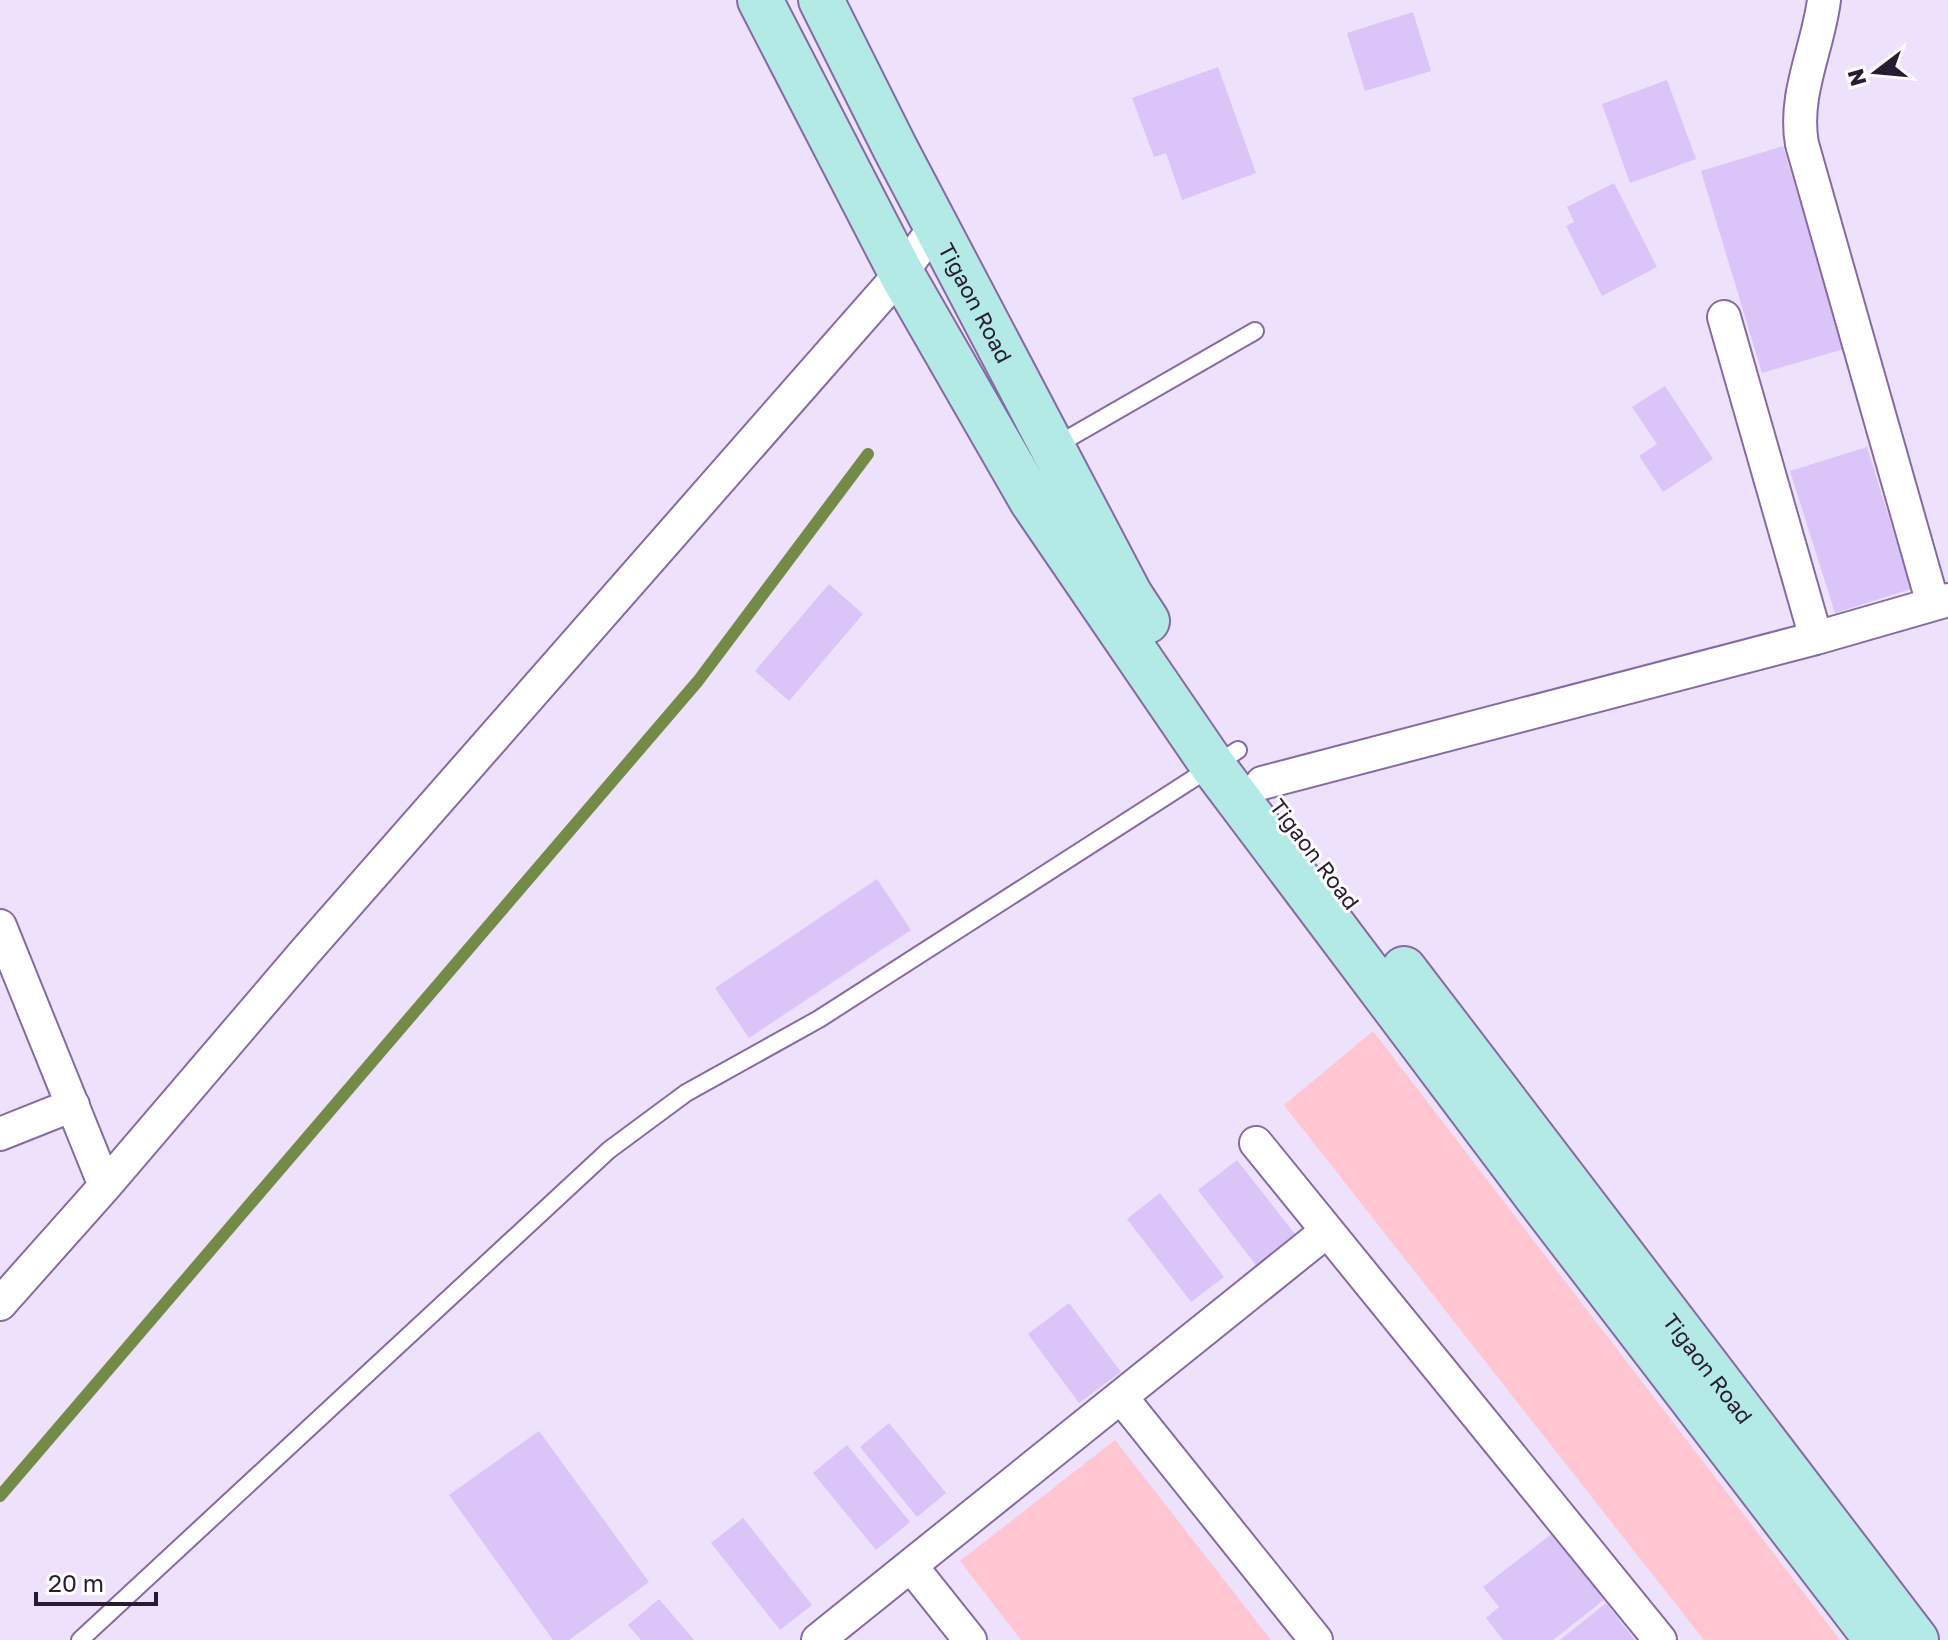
<svg xmlns="http://www.w3.org/2000/svg" width="1948" height="1640" font-family="'Golos Text',sans-serif">
	<rect width="100%" height="100%" fill="#ede1fb"/>
	<!-- green -->
	<path fill="#ffc5d0" d="M 1373,1031 L 1840,1640 L 1704,1640 L 1284,1105 Z
		M 1115,1440 L 1271,1640 L 1021,1640 L 960,1561 Z"/>
	<g fill="none" stroke-linecap="round" stroke-linejoin="round">
		<!-- stream -->
		<path stroke="#748b48" stroke-width="12" d="M 0,1496 L 698,681 L 868,454"/>
	</g>
	<!-- building -->
	<path fill="#dbc4f7" d="M 1413,12 L 1431,71 L 1365,91 L 1347,33 Z
		M 1218,67 L 1256,173 L 1182,200 L 1166,153 L 1154,157 L 1132,98 Z
		M 1667,80 L 1696,159 L 1630,183 L 1602,104 Z
		M 1783,146 L 1844,349 L 1762,373 L 1701,171 Z
		M 1614,183 L 1657,267 L 1602,296 L 1566,226 L 1574,222 L 1567,207 Z
		M 1665,386 L 1713,459 L 1663,492 L 1639,456 L 1657,444 L 1632,407 Z
		M 1867,447 L 1911,589 L 1835,613 L 1790,471 Z
		M 829,584 L 863,614 L 789,701 L 755,671 Z
		M 877,879 L 911,930 L 749,1038 L 715,988 Z
		M 1237,1160 L 1298,1238 L 1259,1269 L 1198,1190 Z
		M 1160,1193 L 1224,1277 L 1191,1302 L 1127,1219 Z
		M 1069,1303 L 1121,1372 L 1079,1403 L 1028,1334 Z
		M 889,1423 L 946,1493 L 917,1517 L 860,1447 Z
		M 539,1431 L 649,1582 L 569,1640 L 553,1640 L 449,1495 Z
		M 847,1445 L 910,1522 L 876,1550 L 813,1473 Z
		M 743,1518 L 812,1605 L 780,1630 L 711,1543 Z
		M 1553,1533 L 1605,1599 L 1553,1640 L 1503,1640 L 1486,1618 L 1499,1607 L 1483,1587 Z
		M 659,1599 L 694,1640 L 641,1640 L 628,1625 Z
		M 1606,1603 L 1635,1640 L 1560,1640 Z"/>
	<g fill="none" stroke-linecap="round" stroke-linejoin="round">
		<defs>
			<path id="lane" d="M 1055,446 L 1255,331
				M 80,1640 L 609,1150 L 686,1093 L 819,1019 L 1238,750"/>
			<path id="street" d="M 1824,0 C 1818,48 1793,95 1802,144 L 1933,604
				M 1724,317 L 1816,638
				M 1262,783 L 1816,638 L 1948,600
				M 0,926 L 105,1186
				M 0,1134 L 73,1105
				M 1256,1143 L 1660,1640
				M 0,1304 L 105,1186 L 305,952 L 901,273 L 936,226
				M 1121,1397 L 1316,1640
				M 911,1566 L 970,1640
				M 818,1640 L 1327,1231"/>
			<g id="secondary">
				<path d="M 760,0 L 901,273 L 1032,501 L 1213,766 L 1538,1198 L 1877,1640"/>
				<path id="s1" d="M 821,0 L 895,148 L 1130,595 L 1147,621"/>
				<path id="s2" d="M 1404,969 L 1916,1640"/>
			</g>
		</defs>
		<!-- lane casing -->
		<use href="#lane" stroke="#866aa4" stroke-width="20"/>
		<!-- street casing -->
		<use href="#street" stroke="#866aa4" stroke-width="36"/>
		<!-- secondary casing -->
		<use href="#secondary" stroke="#866aa4" stroke-width="48"/>
		<!-- lane -->
		<use href="#lane" stroke="#fff" stroke-width="16"/>
		<!-- street -->
		<use href="#street" stroke="#fff" stroke-width="32"/>
		<!-- secondary -->
		<use href="#secondary" stroke="#b3eae6" stroke-width="44"/>
	</g>
	<g text-anchor="middle" dominant-baseline="central" stroke-width="6" stroke-linejoin="round" paint-order="stroke">
		<!-- street labels -->
		<g font-size="22" fill="#281c34" stroke="#fff">
			<text stroke="none"><textPath href="#s1" startOffset="340">Tigaon Road</textPath></text>
			<text transform="translate(1315 854) rotate(53)">Tigaon Road</text>
			<text stroke="none"><textPath href="#s2" startOffset="502">Tigaon Road</textPath></text>
		</g>
	</g>
	<!-- north arrow -->
	<g transform="translate(1876 72) rotate(254)" stroke="#ffffff" stroke-width="6" paint-order="stroke">
	<path d="M0-6L14 30L0 20L-14 30Z" fill="#281c34"/>
	<text y="-12" font-size="22" font-weight="bold" text-anchor="middle" fill="#281c34">N</text>
	</g>
	<!-- scale -->
	<path d="M36 1592v12h120v-12" fill="none" stroke="#281c34" stroke-width="4"/>
	<text x="48" y="1592" font-size="24" fill="#281c34" stroke="#ffffff" stroke-width="6" paint-order="stroke">20 m</text>
</svg>
